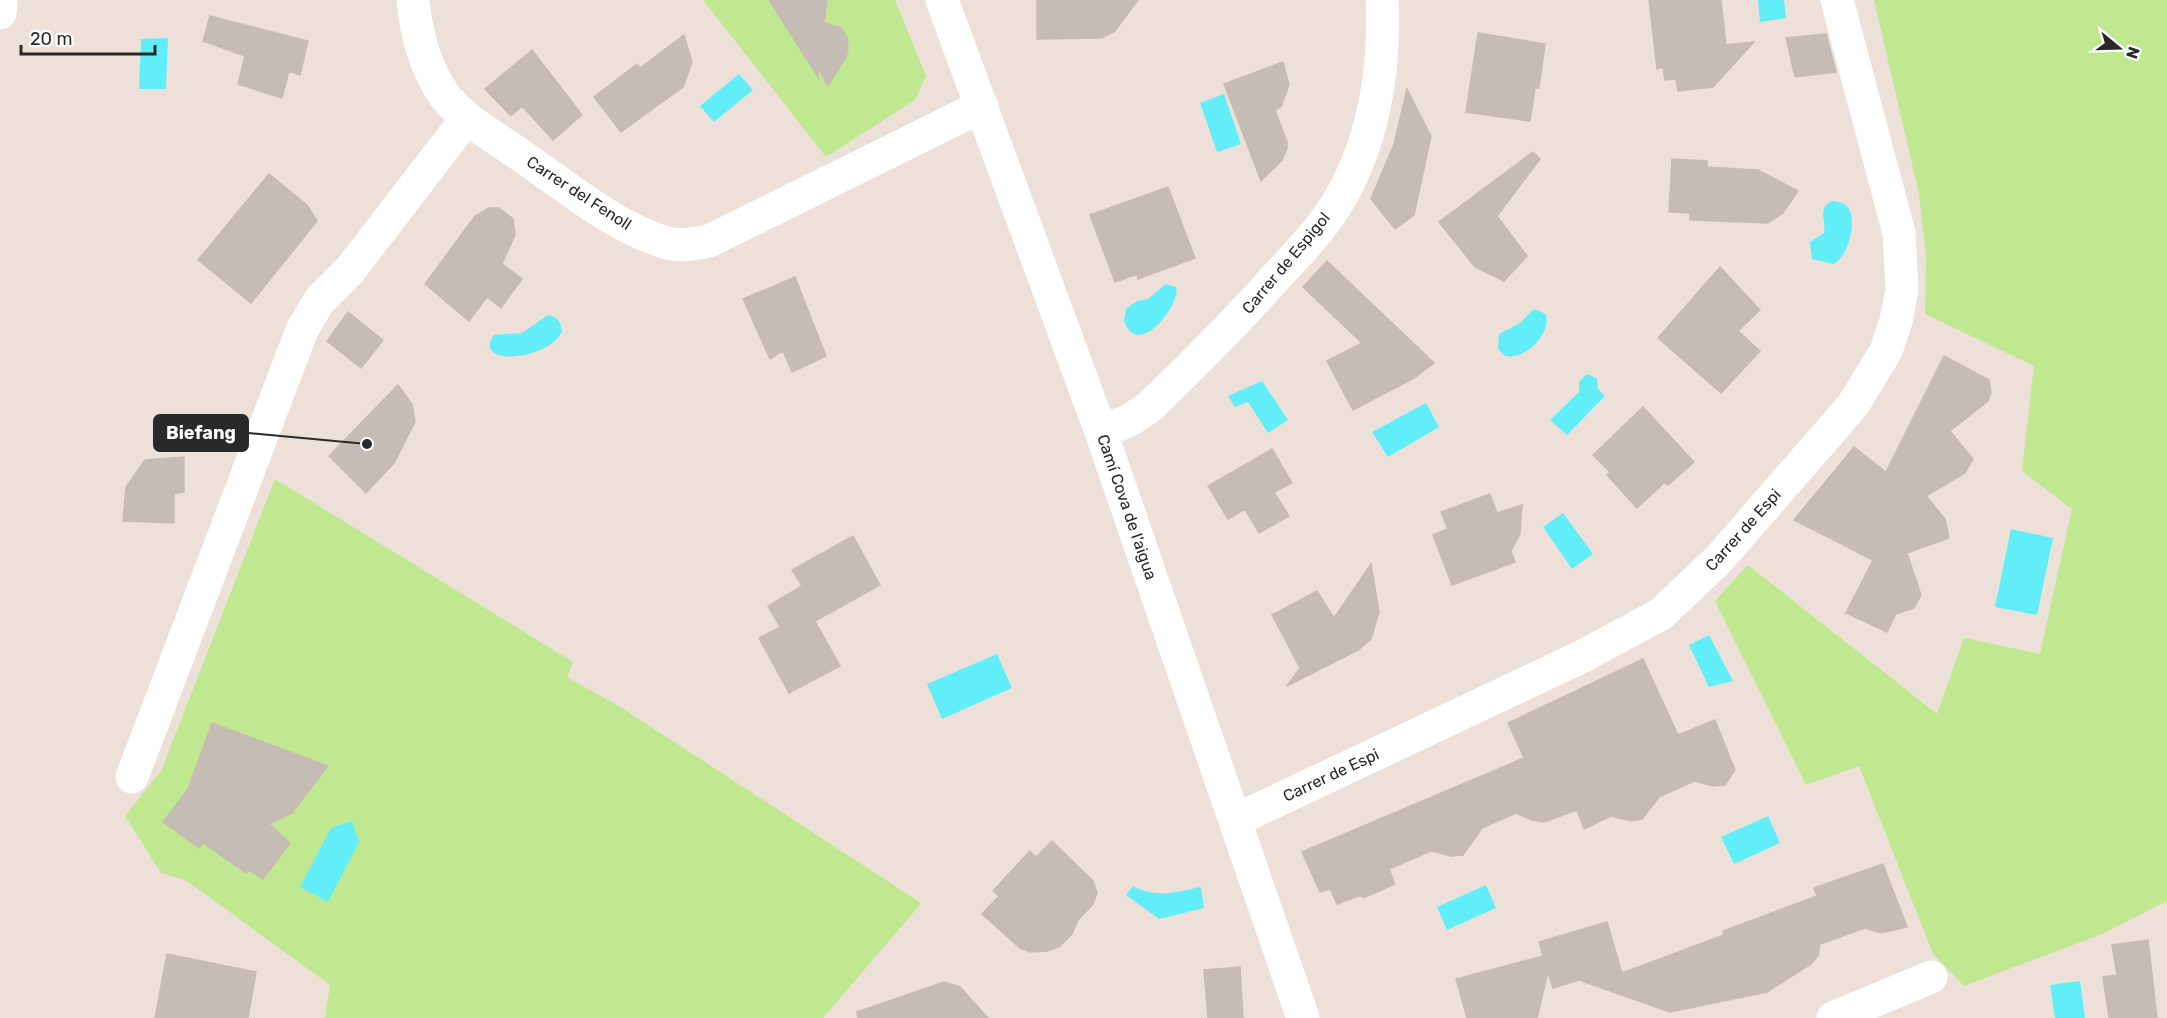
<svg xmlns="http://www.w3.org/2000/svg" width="2167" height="1018" font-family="Rubik,sans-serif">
	<rect width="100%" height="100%" fill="#ede0d9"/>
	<!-- green -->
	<path fill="#c0e890" d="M 703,0 L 895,0 L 926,76 L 915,100 L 826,157 Z
		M 1874,0 L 2167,0 L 2167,901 L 2102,934 L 1964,986 L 1933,954 L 1859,766 L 1806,785 L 1715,601 L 1748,565 L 1937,714 L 1964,638 L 2040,654 L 2072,509 L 2022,471 L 2034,366 L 1925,314 L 1926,255 L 1919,194 Z
		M 275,479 L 573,662 L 567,677 L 622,708 L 921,903 L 919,906 L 823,1018 L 325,1018 L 330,985 L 187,881 L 161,873 L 125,816 L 161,771 Z"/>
	<!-- water -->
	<path fill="#62eef9" d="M 1758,0 L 1784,0 L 1786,18 L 1760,22 Z
		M 168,38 L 166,89 L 139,89 L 141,39 Z
		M 739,74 L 753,90 L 714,122 L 700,106 Z
		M 1224,94 L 1241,144 L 1217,152 L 1200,103 Z
		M 1832,201 C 1839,202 1845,202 1849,209 C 1857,223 1848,258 1833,264 L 1812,259 L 1810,242 L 1824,233 C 1827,219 1816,209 1832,201 Z
		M 1166,284 L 1176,287 C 1182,303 1138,361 1124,321 L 1126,309 L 1137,301 L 1148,299 Z
		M 1534,309 L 1546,314 C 1551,334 1526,360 1505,356 L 1498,349 L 1499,334 L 1520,323 Z
		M 548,315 C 558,317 560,321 562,331 C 552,359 471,369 494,335 L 522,333 Z
		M 1587,374 L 1597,379 L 1598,389 L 1605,396 L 1567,435 L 1550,420 L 1579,392 L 1579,382 Z
		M 1262,381 L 1288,420 L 1268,433 L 1248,402 L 1235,407 L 1228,396 Z
		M 1426,403 L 1439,427 L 1388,457 L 1372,432 Z
		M 1563,513 L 1593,554 L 1572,569 L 1543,527 Z
		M 2011,529 L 2053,538 L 2037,615 L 1995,607 Z
		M 1709,635 L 1733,681 L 1709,687 L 1689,645 Z
		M 997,654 L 1012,688 L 942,719 L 927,684 Z
		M 1768,816 L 1780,843 L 1734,864 L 1721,837 Z
		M 352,821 L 359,842 L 328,902 L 300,887 L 331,828 Z
		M 1486,885 L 1496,908 L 1447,930 L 1437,907 Z
		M 1133,886 C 1157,899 1175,892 1201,887 L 1204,908 L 1159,919 L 1126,895 Z
		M 2080,981 L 2085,1018 L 2055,1018 L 2050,985 Z"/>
	<!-- building -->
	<path fill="#c4bcb5" stroke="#c8bcb3" stroke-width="1.5" d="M 769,0 L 827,0 L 824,23 L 841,28 L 847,37 L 848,49 L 846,57 L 828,86 L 819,69 L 818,77 Z
		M 1037,0 L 1138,0 L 1115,31 L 1102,38 L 1037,39 Z
		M 1649,0 L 1721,0 L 1726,45 L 1754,42 L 1713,87 L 1678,91 L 1676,79 L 1665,80 L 1663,67 L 1657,69 Z
		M 210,16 L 308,41 L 300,75 L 289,71 L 282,98 L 238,84 L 245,56 L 203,41 Z
		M 1478,33 L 1545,44 L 1539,88 L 1535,88 L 1530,121 L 1466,112 Z
		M 1826,34 L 1836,72 L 1795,77 L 1786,38 Z
		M 684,35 L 692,62 L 683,87 L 621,132 L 594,97 L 637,64 L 640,68 Z
		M 532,50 L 582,115 L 553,140 L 522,106 L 511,116 L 485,89 Z
		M 1283,62 L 1289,85 L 1281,107 L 1275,110 L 1287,142 L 1287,148 L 1282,160 L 1261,181 L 1224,84 Z
		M 1407,89 L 1431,136 L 1414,215 L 1395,229 L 1371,199 L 1394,144 Z
		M 1533,152 L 1540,159 L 1497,216 L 1527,256 L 1504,281 L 1475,267 L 1439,222 Z
		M 1672,159 L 1707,161 L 1707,167 L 1758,170 L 1798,191 L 1783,213 L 1768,223 L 1690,220 L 1690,213 L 1669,212 Z
		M 269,174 L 307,205 L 317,221 L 251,303 L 198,260 Z
		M 1168,187 L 1195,258 L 1138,279 L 1138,274 L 1115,282 L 1090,215 Z
		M 489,208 L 499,208 L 513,219 L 515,235 L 502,264 L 522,279 L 501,308 L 487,297 L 469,321 L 425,284 L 475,216 Z
		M 1327,261 L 1434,363 L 1414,378 L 1353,410 L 1327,361 L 1362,343 L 1303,287 Z
		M 1720,267 L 1760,310 L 1738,331 L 1760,351 L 1721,393 L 1658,338 Z
		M 795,277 L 826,356 L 792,372 L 783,351 L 770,359 L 743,299 Z
		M 348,312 L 383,340 L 361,368 L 327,341 Z
		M 1944,356 L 1989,380 L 1991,392 L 1988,401 L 1950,431 L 1973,459 L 1965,473 L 1926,496 L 1945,519 L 1949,538 L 1907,553 L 1921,595 L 1914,608 L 1896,614 L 1887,632 L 1846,613 L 1873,560 L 1794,520 L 1854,447 L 1886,472 Z
		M 398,385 L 412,404 L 415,422 L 394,463 L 366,493 L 329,456 Z
		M 1643,407 L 1694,462 L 1668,485 L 1665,482 L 1637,508 L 1607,475 L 1610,472 L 1593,455 Z
		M 1272,449 L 1292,483 L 1274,492 L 1289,516 L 1259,533 L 1245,509 L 1228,519 L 1208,486 Z
		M 184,457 L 184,492 L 174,494 L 174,523 L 123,521 L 126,487 L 145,460 Z
		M 1490,494 L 1497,513 L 1522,505 L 1520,534 L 1511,551 L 1515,562 L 1452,585 L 1433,535 L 1448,529 L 1441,512 Z
		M 853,536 L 880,585 L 815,621 L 840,666 L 789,693 L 759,638 L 780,627 L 768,606 L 802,586 L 792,570 Z
		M 1371,564 L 1379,612 L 1371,639 L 1358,650 L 1287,686 L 1300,668 L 1272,615 L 1317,591 L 1334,618 Z
		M 1643,659 L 1678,735 L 1715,720 L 1735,770 L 1725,785 L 1713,786 L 1694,781 L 1659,797 L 1642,819 L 1631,821 L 1611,816 L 1584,829 L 1577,810 L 1544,822 L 1532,820 L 1516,813 L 1482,828 L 1463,855 L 1451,856 L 1431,851 L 1389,869 L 1395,884 L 1363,898 L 1362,895 L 1337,904 L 1330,889 L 1320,892 L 1302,852 L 1524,758 L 1508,723 Z
		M 212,723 L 328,766 L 292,813 L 269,824 L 290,843 L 263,879 L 249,870 L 246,873 L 203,843 L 199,848 L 163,822 L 188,789 Z
		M 1052,841 L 1093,881 L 1097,893 L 1093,904 L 1078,920 L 1072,934 L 1060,946 L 1047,951 L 1031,952 L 1020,948 L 982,914 L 999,896 L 993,891 L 1030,851 L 1036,857 Z
		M 1883,864 L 1907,927 L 1881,933 L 1865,928 L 1820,944 L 1818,956 L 1811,964 L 1767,992 L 1670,1012 L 1579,980 L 1553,988 L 1548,972 L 1537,1018 L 1467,1018 L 1456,979 L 1543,956 L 1539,942 L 1607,922 L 1622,973 L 1724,935 L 1723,931 L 1817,896 L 1814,888 Z
		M 2148,940 L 2157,1018 L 2109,1018 L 2103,977 L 2117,975 L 2112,945 Z
		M 167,954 L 256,972 L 248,1018 L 155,1018 Z
		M 1240,967 L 1243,1018 L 1208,1018 L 1204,970 Z
		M 944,982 L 960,987 L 988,1018 L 858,1018 L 857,1012 Z"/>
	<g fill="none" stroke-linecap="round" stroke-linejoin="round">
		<!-- minor -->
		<path stroke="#fff" stroke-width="33" d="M 413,0 C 416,33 425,67 444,95 C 464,121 497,138 523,157 C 567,187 613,226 664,242 C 679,247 694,244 709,241 L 982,106
			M 942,0 L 1101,432 L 1303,1018
			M 0,13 L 1,0
			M 1101,432 L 1130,420 L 1148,408 C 1189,369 1229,329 1267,287 C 1284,268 1303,249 1319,229 C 1370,166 1386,79 1382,0
			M 132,777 L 302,330 L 319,301 L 350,270 L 467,118
			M 1236,820 L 1583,656 L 1661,614 L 1719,559 L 1853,405 L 1886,351 L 1896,321 L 1902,290 L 1899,233 L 1837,0
			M 1833,1018 L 1931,977"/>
	</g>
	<g text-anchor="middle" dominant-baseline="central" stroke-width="5" stroke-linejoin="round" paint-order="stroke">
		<!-- street labels -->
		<g font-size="16" fill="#292929" stroke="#fff">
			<text transform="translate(579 193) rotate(33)">Carrer del Fenoll</text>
			<text transform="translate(1286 263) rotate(-50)">Carrer de Espigol</text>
			<text transform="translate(1127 507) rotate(71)">Camí Cova de l'aigua</text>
			<text transform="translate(1743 530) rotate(-48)">Carrer de Espi</text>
			<text transform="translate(1331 775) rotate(-25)">Carrer de Espi</text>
		</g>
	</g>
	<!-- callouts -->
	<path fill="none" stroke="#292929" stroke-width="2" d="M367 444L248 433"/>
	<circle fill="#292929" stroke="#fff" stroke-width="2" cx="367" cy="444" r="6"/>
	<rect fill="#292929" stroke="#292929" stroke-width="2" x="154" y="415" width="94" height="36" rx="6"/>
	<g font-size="18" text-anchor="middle" font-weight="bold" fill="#fff">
		<text x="201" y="439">Biefang</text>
	</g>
	<!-- north arrow -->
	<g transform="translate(2119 48) rotate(109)" stroke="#ffffff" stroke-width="4.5" paint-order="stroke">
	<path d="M0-4.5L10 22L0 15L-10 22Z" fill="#292929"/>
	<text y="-9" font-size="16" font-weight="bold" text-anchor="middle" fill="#292929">N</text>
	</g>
	<!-- scale -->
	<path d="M21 45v9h134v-9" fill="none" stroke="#292929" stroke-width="3"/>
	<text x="30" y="45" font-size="18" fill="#292929" stroke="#ffffff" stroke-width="4.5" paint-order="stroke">20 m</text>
</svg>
